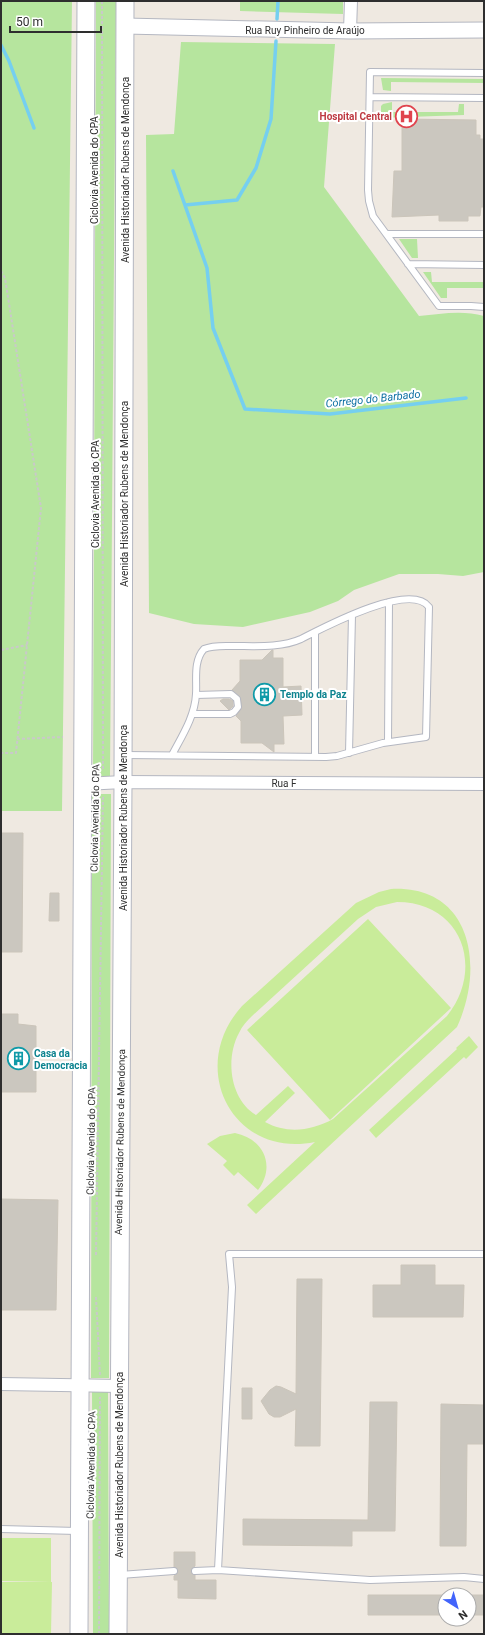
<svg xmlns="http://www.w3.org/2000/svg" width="485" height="1635" font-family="Roboto,sans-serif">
	<rect width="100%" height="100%" fill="#efe9e1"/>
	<!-- green -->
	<path fill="#b6e59e" d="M 1,1 L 72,1 L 62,811 L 1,811 Z
		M 96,1 L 116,1 L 110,776 L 93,776 Z
		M 240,1 L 343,1 L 343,14 L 240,11 Z
		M 181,42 L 335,44 L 324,187 L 419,316 C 441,314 462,310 484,316 L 484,572 L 463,576 L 438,574 L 399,574 L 354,590 L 338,601 L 310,612 L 243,627 L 194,624 L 149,613 L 146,135 L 174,134 Z
		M 381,78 L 484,79 L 484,83 L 391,82 L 391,91 L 383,90 Z
		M 392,102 L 392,112 L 458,112 L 459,104 L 464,104 L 464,115 L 381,118 L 381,106 L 383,104 Z
		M 399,239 L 417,239 L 418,258 L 412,258 Z
		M 423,272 L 431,272 L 432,282 L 484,282 L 484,288 L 447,288 L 447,298 L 441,298 Z
		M 92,794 L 111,794 L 109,1378 L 91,1378 Z
		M 92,1390 L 108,1390 L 109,1634 L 93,1634 Z"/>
	<!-- pitch -->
	<path fill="#c9ec9a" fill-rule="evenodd" d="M 391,889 C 472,885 485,967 457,1027 L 256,1214 L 247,1205 L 315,1142 C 233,1159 186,1068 242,1006 L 356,903 L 379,892 ZM 397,902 C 462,902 485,968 447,1016 L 333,1119 C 311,1131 287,1134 265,1122 L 295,1093 L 288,1086 L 256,1115 C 230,1099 225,1059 239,1033 C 242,1026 247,1021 252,1016 L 358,919 L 376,907 Z
		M 368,919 L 451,1008 L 330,1120 L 247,1030 Z
		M 469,1036 L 478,1047 L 466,1059 L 464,1057 L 376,1138 L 369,1130 L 457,1049 L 456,1048 Z
		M 235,1133 C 264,1139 276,1166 258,1190 L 238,1172 L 234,1176 L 223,1165 L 227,1161 L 207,1144 L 220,1136 Z
		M 1,1538 L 51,1538 L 51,1582 L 1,1581 Z
		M 1,1582 L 52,1582 L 51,1634 L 1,1634 Z"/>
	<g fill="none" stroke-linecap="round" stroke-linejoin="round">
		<!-- stream -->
		<path stroke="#75cff0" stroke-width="3.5" d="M 277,19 L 278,1
			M 1,45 L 9,61 L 34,128
			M 173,171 L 207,268 L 213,328 L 245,409 L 330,414 L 466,398
			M 185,205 L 237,200 L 256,168 L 271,119 L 276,41"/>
	</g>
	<!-- building -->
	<path fill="#cbc7bf" stroke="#cbc5ba" d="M 402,119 L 476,120 L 476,135 L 480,135 L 480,139 L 484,139 L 484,207 L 481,207 L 480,216 L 468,216 L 468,221 L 439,221 L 439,215 L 392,217 L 394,171 L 402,171 Z
		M 272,650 L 273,650 L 273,658 L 283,658 L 283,687 L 301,686 L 302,715 L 283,716 L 284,744 L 274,744 L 274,752 L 262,743 L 241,743 L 241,721 L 236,716 L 242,708 L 241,698 L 232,690 L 240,681 L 240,660 L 262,660 Z
		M 223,699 L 229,699 L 233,701 L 233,706 L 229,710 L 220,701 Z
		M 1,833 L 23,833 L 22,952 L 1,952 Z
		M 50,893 L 59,893 L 59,921 L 49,921 Z
		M 1,1014 L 18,1014 L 18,1024 L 36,1026 L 36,1092 L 1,1092 Z
		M 1,1199 L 58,1200 L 56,1310 L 1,1310 Z
		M 401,1265 L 435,1265 L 435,1285 L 464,1285 L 463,1317 L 373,1317 L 373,1285 L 401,1285 Z
		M 297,1279 L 322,1279 L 320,1446 L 295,1446 L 296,1409 L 280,1417 L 274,1417 L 269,1414 L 261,1401 L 270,1390 L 276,1386 L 281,1387 L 296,1394 Z
		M 242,1388 L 252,1388 L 252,1419 L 242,1419 Z
		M 370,1402 L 397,1402 L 395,1531 L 352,1531 L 352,1546 L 243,1545 L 243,1519 L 368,1520 Z
		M 441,1404 L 484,1405 L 484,1444 L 467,1444 L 466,1546 L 440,1546 Z
		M 174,1552 L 195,1552 L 195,1566 L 191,1569 L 191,1573 L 195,1575 L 195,1580 L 216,1580 L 216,1599 L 178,1598 L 178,1580 L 174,1580 L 174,1576 L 177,1574 L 178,1571 L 177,1568 L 174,1567 Z
		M 368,1595 L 445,1595 L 445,1615 L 368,1615 Z
		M 469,1595 L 484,1595 L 484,1615 L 469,1615 Z"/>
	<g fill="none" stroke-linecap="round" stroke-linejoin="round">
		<defs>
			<path id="service" d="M 484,73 L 370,72 L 368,190 L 369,201 L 373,216 L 439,306 L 471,306 L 484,307
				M 370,97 L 484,98
				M 387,234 L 484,234
				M 408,264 L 484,265
				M 315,632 L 315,757
				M 193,714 L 230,714 L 234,712 L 238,707 L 237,699 L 231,694 L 196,695
				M 388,742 L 389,602
				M 349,753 L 352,615
				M 125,755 L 326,757 L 337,756 L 383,743 L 426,737 L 429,607 C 410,581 323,628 301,639 C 281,648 255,646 234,646 C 224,646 213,645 204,649 C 193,661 197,680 196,694 C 195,716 182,736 172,755
				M 484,1254 L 229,1254 L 232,1287 L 218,1570 L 370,1580 L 464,1577 L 484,1579
				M 1,1529 L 77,1531
				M 195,1571 L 218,1570
				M 120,1575 L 174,1571"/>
			<path id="minor" d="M 350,31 L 351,1
				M 84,784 L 123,782 L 484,784
				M 1,1384 L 120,1386"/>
			<path id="tertiary" d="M 125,26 L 350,31 L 484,30"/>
			<path id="secondary" d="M 79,1634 L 86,1
				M 118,1634 L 123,782 L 125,1"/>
		</defs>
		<!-- service casing -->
		<use href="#service" stroke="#b4b7c1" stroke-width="8"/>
		<!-- minor casing -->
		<use href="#minor" stroke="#b4b7c1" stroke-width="14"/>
		<!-- tertiary casing -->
		<use href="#tertiary" stroke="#b4b7c1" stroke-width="17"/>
		<!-- secondary casing -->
		<use href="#secondary" stroke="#b4b7c1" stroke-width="19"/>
		<!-- path -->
		<path stroke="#c9c9c9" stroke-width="2" stroke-dasharray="3 2" stroke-linecap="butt" d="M 102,1 L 103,771
			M 1,271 L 5,278 L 41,508 L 16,753 L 1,753
			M 1,650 L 27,645
			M 17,739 L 63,737
			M 96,1255 L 103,795
			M 96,1297 L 100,1375
			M 99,1634 L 100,1397"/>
		<!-- service -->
		<use href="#service" stroke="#fff" stroke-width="6"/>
		<!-- minor -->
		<use href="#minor" stroke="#fff" stroke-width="12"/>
		<!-- tertiary -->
		<use href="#tertiary" stroke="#fff" stroke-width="15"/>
		<!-- secondary -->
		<use href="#secondary" stroke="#fff" stroke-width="17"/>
	</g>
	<!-- icons -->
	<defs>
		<symbol id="hospital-ring" viewBox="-11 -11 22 22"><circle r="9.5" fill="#fff" stroke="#e0444e" stroke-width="1.5"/><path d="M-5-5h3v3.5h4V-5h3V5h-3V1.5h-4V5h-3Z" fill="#e0444e"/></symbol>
		<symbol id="building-ring" viewBox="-11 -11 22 22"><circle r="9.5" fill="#fff" stroke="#0f9aa8" stroke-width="1.5"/><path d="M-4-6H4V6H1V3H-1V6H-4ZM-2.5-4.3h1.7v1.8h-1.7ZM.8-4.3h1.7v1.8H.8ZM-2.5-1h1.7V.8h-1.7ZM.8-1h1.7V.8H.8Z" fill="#0f9aa8"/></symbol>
	</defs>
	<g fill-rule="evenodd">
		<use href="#hospital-ring" x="394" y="104" width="25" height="25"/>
		<use href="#building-ring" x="252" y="682" width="25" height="25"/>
		<use href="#building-ring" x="6" y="1046" width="25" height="25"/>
	</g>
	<g text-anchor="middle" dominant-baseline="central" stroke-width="4" stroke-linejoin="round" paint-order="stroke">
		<!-- street labels -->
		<g font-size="10" fill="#2e2e2e" stroke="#fff">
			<text x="305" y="30">Rua Ruy Pinheiro de Araújo</text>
			<text transform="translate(94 170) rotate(-90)">Ciclovia Avenida do CPA</text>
			<text transform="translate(125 170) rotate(-90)">Avenida Historiador Rubens de Mendonça</text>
			<text transform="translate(95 494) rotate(-90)">Ciclovia Avenida do CPA</text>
			<text transform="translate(124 494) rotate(-90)">Avenida Historiador Rubens de Mendonça</text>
			<text x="284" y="783">Rua F</text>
			<text transform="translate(95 818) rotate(-89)">Ciclovia Avenida do CPA</text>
			<text transform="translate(123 818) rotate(-90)">Avenida Historiador Rubens de Mendonça</text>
			<text transform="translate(91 1141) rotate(-89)">Ciclovia Avenida do CPA</text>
			<text transform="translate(120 1142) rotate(-89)">Avenida Historiador Rubens de Mendonça</text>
			<text transform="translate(91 1465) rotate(-89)">Ciclovia Avenida do CPA</text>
			<text transform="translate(119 1465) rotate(-90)">Avenida Historiador Rubens de Mendonça</text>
		</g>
		<!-- health labels -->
		<g font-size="10" font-weight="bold" fill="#be3a42" stroke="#fff" text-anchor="end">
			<text x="392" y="116">Hospital Central</text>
		</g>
		<!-- culture labels -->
		<g font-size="10" font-weight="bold" fill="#0d838f" stroke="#fff" text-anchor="start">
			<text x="280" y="694">Templo da Paz</text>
			<text x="34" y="1053">Casa da<tspan x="34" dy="12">Democracia</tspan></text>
		</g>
		<!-- water labels -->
		<g font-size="11" font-style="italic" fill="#0d6fa3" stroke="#fff">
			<text transform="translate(373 399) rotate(-6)">Córrego do Barbado</text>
		</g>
	</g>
	<!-- border -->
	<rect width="485" height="1635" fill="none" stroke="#2e2e2e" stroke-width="4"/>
	<!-- north arrow -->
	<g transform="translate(457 1607) rotate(143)"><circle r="19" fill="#ffffff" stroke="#ababab"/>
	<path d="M0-3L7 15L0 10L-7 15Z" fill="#4264fb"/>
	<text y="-6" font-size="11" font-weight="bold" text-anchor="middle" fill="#2e2e2e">N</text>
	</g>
	<!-- scale -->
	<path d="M10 26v6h91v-6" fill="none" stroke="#2e2e2e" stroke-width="2"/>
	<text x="16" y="26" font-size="12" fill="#2e2e2e" stroke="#ffffff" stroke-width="3" paint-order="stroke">50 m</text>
</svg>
